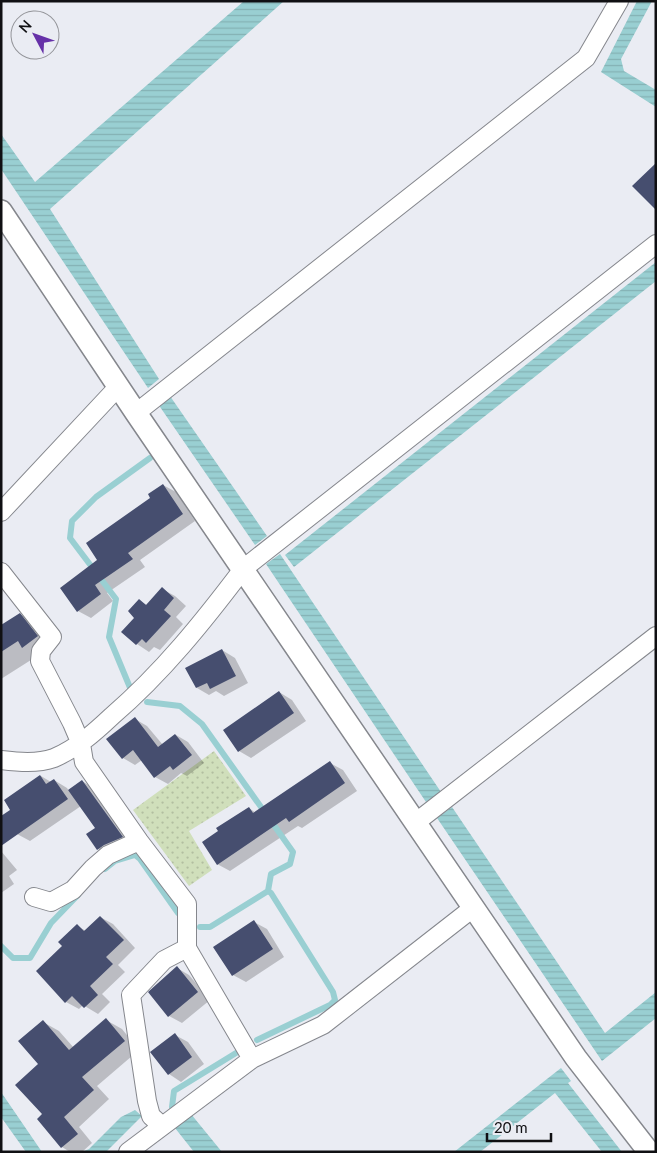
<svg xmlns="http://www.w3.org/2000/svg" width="657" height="1153" font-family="Lato,sans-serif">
	<defs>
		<pattern id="grass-dots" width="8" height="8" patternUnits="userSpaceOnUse" patternTransform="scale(1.25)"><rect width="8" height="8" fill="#d0dfbb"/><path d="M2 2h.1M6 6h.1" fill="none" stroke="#b2bea0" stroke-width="1.8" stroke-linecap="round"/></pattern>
		<pattern id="water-rules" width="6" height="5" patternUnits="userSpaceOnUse" patternTransform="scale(1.25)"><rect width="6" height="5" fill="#99cfd2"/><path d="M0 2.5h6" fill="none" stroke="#83b1b3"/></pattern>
	</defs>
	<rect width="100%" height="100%" fill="#eaecf3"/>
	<!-- grass -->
	<path fill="url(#grass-dots)" d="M 214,751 L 246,796 L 189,831 L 212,870 L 189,886 L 133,810 Z"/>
	<!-- water -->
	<path fill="url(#water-rules)" d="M 244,1 L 284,1 L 50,209 L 159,379 L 148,388 L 1,169 L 1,134 L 35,182 Z
		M 637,1 L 652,1 L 621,59 L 624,71 L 656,90 L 656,107 L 601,72 Z
		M 656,262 L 656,281 L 294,567 L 285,555 Z
		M 170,396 L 267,536 L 255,545 L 158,404 Z
		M 280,554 L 441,792 L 426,802 L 266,564 Z
		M 452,807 L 605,1033 L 656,992 L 656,1018 L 602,1061 L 437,818 Z
		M 561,1068 L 571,1081 L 568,1083 L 622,1152 L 602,1152 L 555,1093 L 480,1152 L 454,1152 Z
		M 1,1092 L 42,1152 L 26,1152 L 1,1117 Z
		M 135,1110 L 142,1116 L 106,1152 L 82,1152 L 89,1149 L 121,1117 Z
		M 191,1114 L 222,1152 L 194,1152 L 175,1128 Z"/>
	<!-- shadow -->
	<path fill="#0003" d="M 163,485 L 176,492 L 195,521 L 140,560 L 145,567 L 107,593 L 113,601 L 91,618 L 78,611 L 99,560 Z
		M 162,589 L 175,596 L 186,606 L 176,617 L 183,624 L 160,650 L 154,647 L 149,652 L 137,644 L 123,632 L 136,617 L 139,601 L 147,605 Z
		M 20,614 L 35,623 L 53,646 L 1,679 L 1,627 Z
		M 222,650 L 235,658 L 248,683 L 224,696 L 216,691 L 209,695 L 197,688 Z
		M 279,692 L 292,700 L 306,721 L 251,758 L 239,751 Z
		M 135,719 L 147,726 L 163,745 L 176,735 L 188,742 L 204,763 L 187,776 L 181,773 L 168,784 L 155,777 L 142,760 L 135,765 L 123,758 Z
		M 330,763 L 343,770 L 357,791 L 302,828 L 298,826 L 230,871 L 217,864 L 249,808 L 256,813 Z
		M 41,776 L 51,782 L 54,780 L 67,788 L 69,791 L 82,781 L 92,787 L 132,843 L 108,855 L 98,849 L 88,835 L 97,828 L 81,806 L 30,841 L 17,834 L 12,810 Z
		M 1,851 L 17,870 L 9,876 L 14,884 L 1,893 Z
		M 100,917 L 113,924 L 135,948 L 118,965 L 125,972 L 102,994 L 110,1002 L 98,1014 L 83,1005 L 79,1009 L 66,1002 L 37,971 L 64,946 L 77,926 L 86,931 Z
		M 254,922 L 267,929 L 284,957 L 246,982 L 233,975 Z
		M 177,968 L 189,975 L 210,1000 L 182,1023 L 169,1016 Z
		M 106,1020 L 122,1029 L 139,1050 L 97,1086 L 109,1099 L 79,1127 L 92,1143 L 82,1152 L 70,1152 L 62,1147 L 43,1114 L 39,1064 L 43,1022 L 59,1031 L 74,1048 Z
		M 175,1035 L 188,1042 L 204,1064 L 181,1082 L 169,1074 Z"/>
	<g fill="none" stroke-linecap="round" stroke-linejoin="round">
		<!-- stream -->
		<path stroke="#99cfd2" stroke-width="6" d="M 131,690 L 109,637 L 116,599 L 70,538 L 72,521 L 96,497 L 150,458
			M 147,702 L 180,706 L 202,724 L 293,852 L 290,864 L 271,874 L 268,891
			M 105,869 L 115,861 L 135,855 L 140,859 L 178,913
			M 200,927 L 210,927 L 268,891 L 271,893 L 333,992 L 335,1000 L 330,1005 L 257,1040
			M 1,946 L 13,958 L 30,958 L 51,923 L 78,895
			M 172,1107 L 174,1091 L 236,1053"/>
	</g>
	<!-- building -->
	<path fill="#464e6f" d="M 656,163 L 656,210 L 632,186 Z
		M 163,484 L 183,514 L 128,553 L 133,559 L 95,585 L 101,594 L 77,612 L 60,588 L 97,560 L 86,543 L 150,498 L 148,494 Z
		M 162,587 L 174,598 L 164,610 L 171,616 L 146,643 L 142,639 L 136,645 L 121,632 L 134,618 L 128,611 L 139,599 L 146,605 Z
		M 20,613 L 38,636 L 22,648 L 18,641 L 1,652 L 1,625 Z
		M 222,649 L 236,676 L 210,689 L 207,683 L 196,688 L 185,668 Z
		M 279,691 L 294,713 L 238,752 L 223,730 Z
		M 135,717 L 158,747 L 175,734 L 192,755 L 173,770 L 170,766 L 154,778 L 133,750 L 122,759 L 106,739 Z
		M 330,761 L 345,783 L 289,822 L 286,818 L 217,865 L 202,842 L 218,831 L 216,828 L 249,807 L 253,813 Z
		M 40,775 L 46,784 L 54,779 L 68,799 L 1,846 L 1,816 L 10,810 L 4,800 Z
		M 82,780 L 123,837 L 104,845 L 97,850 L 86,834 L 95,828 L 68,790 Z
		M 100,916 L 124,940 L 106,957 L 113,964 L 90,986 L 98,995 L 84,1008 L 72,996 L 65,1003 L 36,971 L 62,946 L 58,942 L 77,924 L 84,931 Z
		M 254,920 L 273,949 L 232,976 L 213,947 Z
		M 177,966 L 198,992 L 168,1017 L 148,992 Z
		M 106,1018 L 125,1041 L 82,1077 L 94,1090 L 64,1117 L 78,1134 L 61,1148 L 37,1119 L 42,1114 L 15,1085 L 38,1064 L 18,1041 L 43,1020 L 69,1050 Z
		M 175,1033 L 192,1057 L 168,1075 L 150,1052 Z"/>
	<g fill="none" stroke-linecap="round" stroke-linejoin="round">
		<defs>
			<path id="minor" d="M 136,413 L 586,58 L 619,1
				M 1,512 L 118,387
				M 1,572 L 52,637 L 41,651 L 40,661 L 72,723 L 81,744 L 84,762 L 139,841 L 187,904 L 187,948 L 252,1059
				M 1,760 C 18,762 37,764 54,758 C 77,748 94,733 112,716 C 162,673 203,622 243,569 L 656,244
				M 415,823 L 656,636
				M 34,897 L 51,902 L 73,890 L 93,868 L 108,855 L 139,841
				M 162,1126 L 151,1116 L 147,1101 L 131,995 L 164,960 L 187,948
				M 128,1152 L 252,1059 L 323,1025 L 473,908"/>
			<path id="tertiary" d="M 1,211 L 136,413 L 576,1058 L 649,1152"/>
		</defs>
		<!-- minor casing -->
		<use href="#minor" stroke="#85878d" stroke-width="20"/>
		<!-- tertiary casing -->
		<use href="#tertiary" stroke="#85878d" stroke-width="24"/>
		<!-- minor -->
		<use href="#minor" stroke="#fff" stroke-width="18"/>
		<!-- tertiary -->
		<use href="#tertiary" stroke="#fff" stroke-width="21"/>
	</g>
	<!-- border -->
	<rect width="657" height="1153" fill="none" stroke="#101013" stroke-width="5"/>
	<!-- north arrow -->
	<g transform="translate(35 35) rotate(311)"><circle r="24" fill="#eaecf3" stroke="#939499"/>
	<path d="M0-4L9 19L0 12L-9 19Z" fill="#6631a8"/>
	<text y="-8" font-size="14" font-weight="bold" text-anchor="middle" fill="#101013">N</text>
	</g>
	<!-- scale -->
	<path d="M487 1133v8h64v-8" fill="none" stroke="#101013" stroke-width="2.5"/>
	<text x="494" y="1133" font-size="15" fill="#101013" stroke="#eaecf3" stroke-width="4" paint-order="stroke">20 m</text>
</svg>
